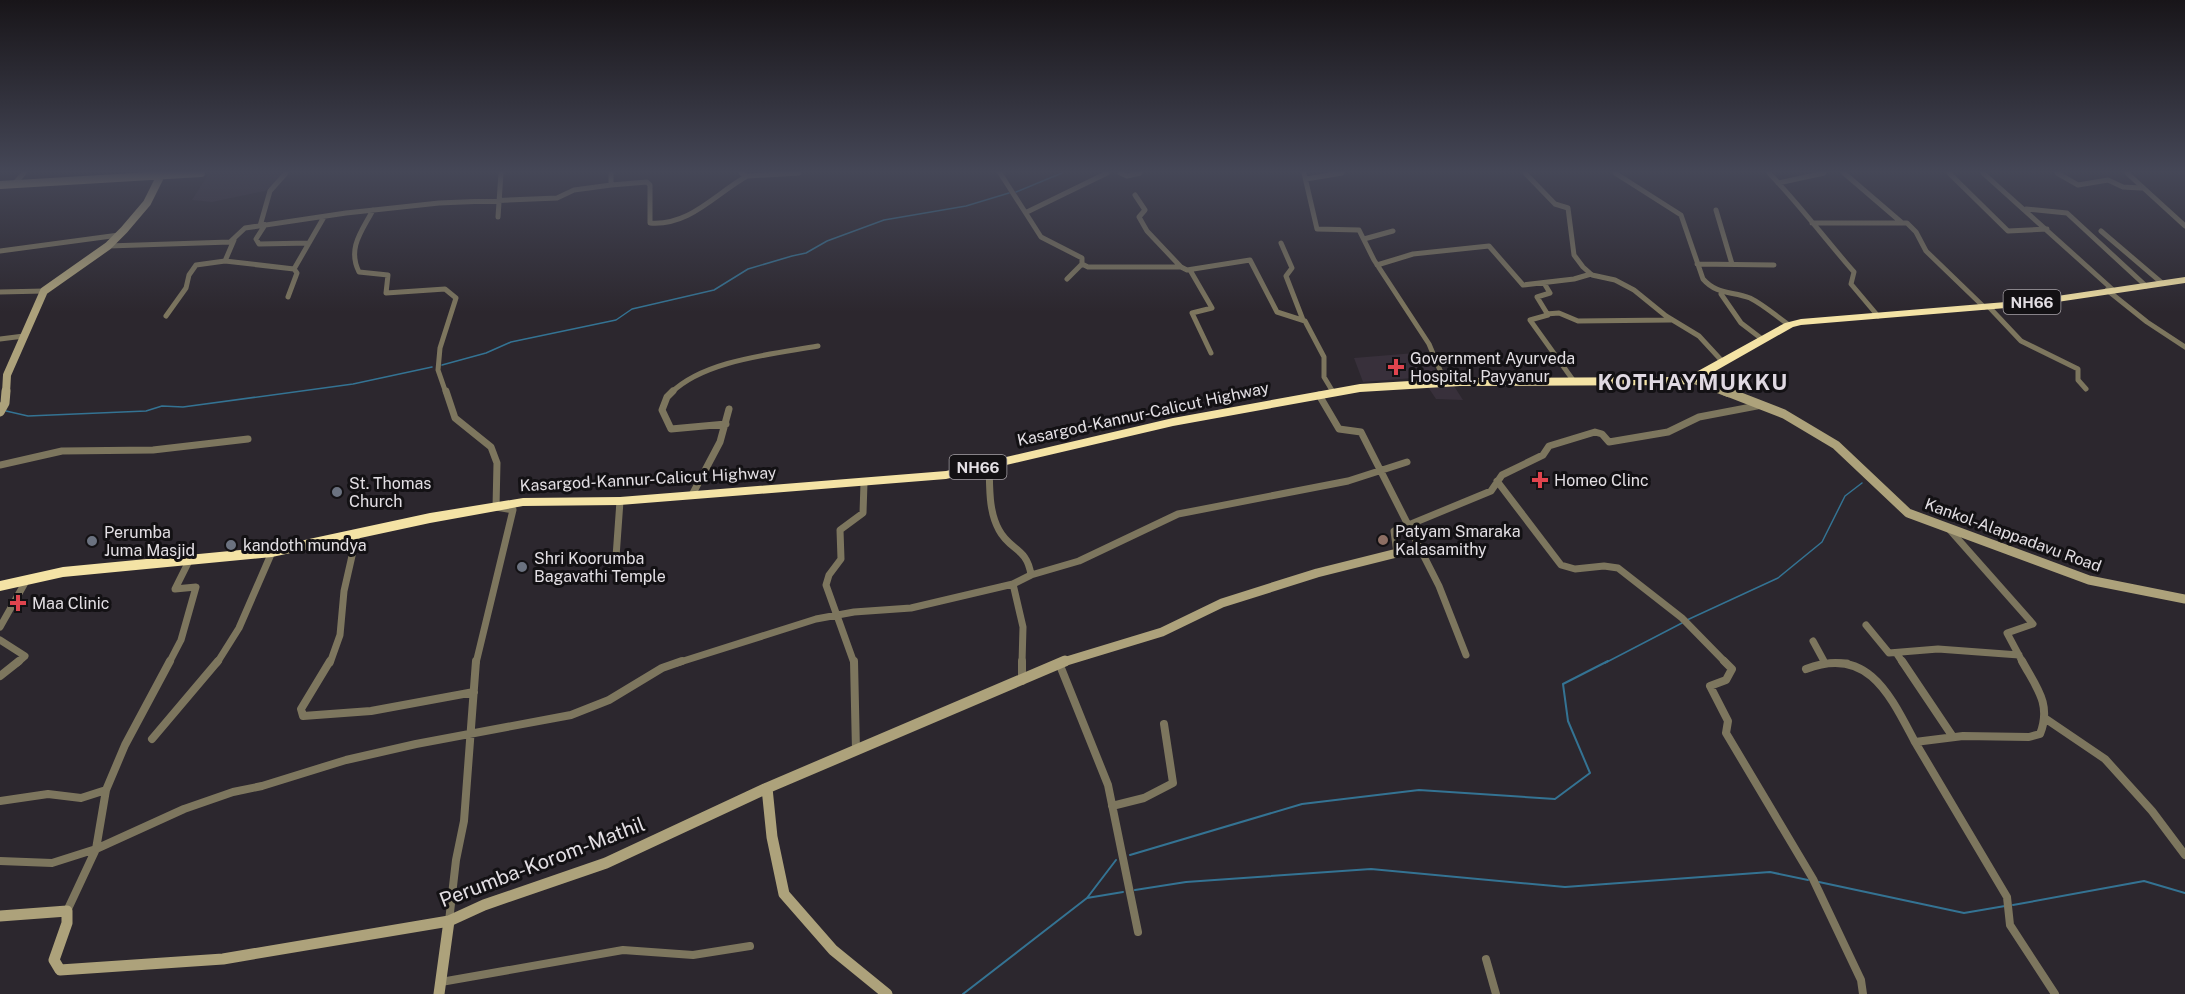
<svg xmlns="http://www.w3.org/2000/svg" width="2185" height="994" font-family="'Public Sans',sans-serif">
	<rect width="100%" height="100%" fill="#2c272e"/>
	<!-- built -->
	<path fill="#38303b" d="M 209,173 L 283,173 L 279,181 L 265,191 L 212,202 L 192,200 Z
		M 1427,352 L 1438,376 L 1363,382 L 1354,358 Z
		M 1454,386 L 1463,400 L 1436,399 L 1428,387 Z"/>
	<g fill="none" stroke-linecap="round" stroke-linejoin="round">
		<!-- stream-far1 -->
		<path stroke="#347393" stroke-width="1.5" d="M 1016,192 L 1062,173
			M 792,256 L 806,253 L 827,241 L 884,220 L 966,206 L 1009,193
			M 442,365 L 486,353 L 511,342 L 616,320 L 632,309 L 714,290 L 748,269 L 792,256
			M 6,411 L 28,416 L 146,411 L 162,406 L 183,407 L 353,384 L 432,367
			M 1687,620 L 1778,578 L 1822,542 L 1845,496 L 1862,483
			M 1605,663 L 1682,623"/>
		<!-- stream -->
		<path stroke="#347393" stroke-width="2" d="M 1130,855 L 1302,804 L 1419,790 L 1555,799 L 1590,773 L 1568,721 L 1563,684 L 1608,661
			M 1819,882 L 1964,913 L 2005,906
			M 1135,890 L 1186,882 L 1371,869 L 1565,887 L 1770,872 L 1808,880
			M 1087,898 L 1116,860
			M 2013,905 L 2144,881 L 2185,893
			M 963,994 L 1087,898 L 1123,892"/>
		<!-- street-far2 -->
		<path stroke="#7d765e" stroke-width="5" d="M 741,173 L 747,176 L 799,173
			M 1000,173 L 1041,237 L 1082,258 L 1082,264 L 1088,267 L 1181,267 L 1187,270 L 1250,260 L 1277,312 L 1305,321 L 1324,357 L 1324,377 L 1333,392
			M 1120,173 L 1127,176 L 1140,173
			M 1304,173 L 1317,229 L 1359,230 L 1374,260 L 1429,344 L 1445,382
			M 1525,173 L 1555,204 L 1568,208 L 1574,255 L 1583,267 L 1592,275 L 1615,280 L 1634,290 L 1666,316 L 1699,336 L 1722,361
			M 1615,173 L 1681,215 L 1703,279 C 1717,295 1732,291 1750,298 C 1764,305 1776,316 1789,325
			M 1769,173 C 1799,204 1825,239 1854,272 L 1851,284 L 1878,316
			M 1844,173 L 1901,222
			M 1949,173 L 2008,231 L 2047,229
			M 1983,173 L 2112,289
			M 2057,173 L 2078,185 L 2108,180 L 2123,187 L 2141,188
			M 2127,173 L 2185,226
			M 1306,179 L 1342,173
			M 1778,183 L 1824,173
			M 14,184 L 24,173
			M 611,185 L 647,182 L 650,185 L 650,223 C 690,226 715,194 747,176
			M 1135,195 L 1145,210 L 1139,217 L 1147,231 L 1181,267
			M 2026,209 L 2067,213 L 2146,286
			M 373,210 C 362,231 347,248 359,272 L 388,275 L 386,293 L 445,289 L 456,298 L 440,348 L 438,370 L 446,393
			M 1716,210 L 1732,264
			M 1027,212 L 1107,173
			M 498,217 L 501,173
			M 1812,223 L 1907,223 L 1916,232 L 1926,251 L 1984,307
			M 265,225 L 256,239 L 259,244 L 309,243
			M 260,226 L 270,191 L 286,173
			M 2101,231 L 2162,283
			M 1364,239 L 1393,231
			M 1281,243 L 1292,268 L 1286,276 L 1303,320
			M 108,246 L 230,242 L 245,228 L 346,213 L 439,203 L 557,198 L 574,190 L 611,185 L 611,173
			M 0,251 L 119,235
			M 225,261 L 294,269
			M 1697,264 L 1774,265
			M 1377,265 L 1413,254 L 1489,246 L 1523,285 L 1574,279 L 1591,274
			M 1190,270 L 1212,308 L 1192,313 L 1211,353
			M 1067,279 L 1082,264
			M 1544,283 L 1550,293 L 1537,297 L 1548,315 L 1530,320 L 1573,380
			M 2107,290 L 2147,322 L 2185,347
			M 0,292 L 44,291
			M 1721,294 L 1741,323 L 1762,339
			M 288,297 L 297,273 L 294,269 L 324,217
			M 1989,307 L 2021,341 L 2078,369 L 2078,380 L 2086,389
			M 1546,314 L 1559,313 L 1578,321 L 1670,320
			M 166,316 L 186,288 L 189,275 L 196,265 L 225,261 L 234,240
			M 0,339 L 24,336
			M 671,393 C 704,360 774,354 818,346"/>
		<!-- street-far1 -->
		<path stroke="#7d765e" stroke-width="7" d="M 446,391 L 455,418 L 491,447 L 497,463 L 496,507 L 513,510 L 476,663
			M 673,391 L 667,397 L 662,410 L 671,429 L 726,424
			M 1319,395 L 1339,429 L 1361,432 L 1439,586 L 1466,655
			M 989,464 C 990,486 988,510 999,530 C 1010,551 1027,547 1031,575 L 1013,584 L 1023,627 L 1022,663
			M 0,465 L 62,451 L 153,450 L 248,439
			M 1497,481 L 1561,565 L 1575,569 L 1604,566 L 1618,568 L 1682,618 L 1726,663
			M 692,495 L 720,442 L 729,409
			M 1949,529 L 2033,624 L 2007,633 L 2023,663
			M 1397,553 L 1394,531 L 1491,491 L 1502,475 L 1543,455 L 1549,446 L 1595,432 L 1602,434 L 1609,442 L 1668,432 L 1699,417 L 1762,405
			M 616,557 L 620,501
			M 1031,575 L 1079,561 L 1178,514 L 1348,481 L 1407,462
			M 1866,625 L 1889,653 L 1938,649 L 2019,655
			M 0,627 L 26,581
			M 0,640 L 25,656 L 17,663
			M 1813,641 L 1825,663
			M 1897,654 L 1903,663
			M 169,663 L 181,640 L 196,587 L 175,589 L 189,561
			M 217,663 L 239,628 L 272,552
			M 330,663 L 340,635 L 344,591 L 357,534
			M 677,663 L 816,619 L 854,612 L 911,608 L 1013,584
			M 854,663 L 826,585 L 829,575 L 841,559 L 840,530 L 863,513 L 864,483
			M 1830,663 L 1847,663"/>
		<!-- street -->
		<path stroke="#7d765e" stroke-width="8" d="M 330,661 L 301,709 L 303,716 L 371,711 L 474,692
			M 854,661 L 856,751
			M 1724,661 L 1732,669 L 1726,680 L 1710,686 L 1728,721 L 1726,733 L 1813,879 L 1861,980 L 1863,994
			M 1902,661 L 1953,737
			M 2022,661 C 2036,687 2052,704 2040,734 L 2029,737 L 1963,736 L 1915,742 L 2007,897 L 2010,925 L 2055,994
			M 1059,663 L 1108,785 L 1138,932
			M 1806,669 C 1868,645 1890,695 1915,742
			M 0,676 L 19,661
			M 1022,681 L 1022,661
			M 2046,719 L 2105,759 L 2152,811 L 2185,855
			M 152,739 L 218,661
			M 0,801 L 48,794 L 81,798 L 106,790
			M 1112,806 L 1144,798 L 1173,783 L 1164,724
			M 0,861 L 52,863 L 96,849 L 184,809 L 233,792 L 262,786 L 346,760 L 416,744 L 571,715 L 609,700 L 662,668 L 682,661
			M 67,911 L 96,849 L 106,790 L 125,745 L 170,661
			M 449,921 L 456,860 L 464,821 L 476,661
			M 1486,959 L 1496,994
			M 441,982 L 623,950 L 693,955 L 750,946"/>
		<!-- secondary-far2 -->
		<path stroke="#ada27b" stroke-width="8" d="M 0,185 L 201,173
			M 1692,379 L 1728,393
			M 6,393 L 7,375 L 44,291 L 108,246 L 124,230 L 147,203 L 162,173"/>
		<!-- secondary-far1 -->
		<path stroke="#ada27b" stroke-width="9" d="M 1725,391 L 1784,414 L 1836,445 L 1908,513 L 2089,580 L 2185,599
			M 0,412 L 5,403 L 6,391
			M 1060,663 L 1162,632 L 1222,603 L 1317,573 L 1397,553"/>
		<!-- secondary -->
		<path stroke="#ada27b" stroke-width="11" d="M 767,788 L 1065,661
			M 0,916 L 67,911 L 67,923 L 54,960 L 60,970 L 223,959 L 449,921 L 484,905 L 606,863 L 767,788 L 772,837 L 784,894 L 833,950 L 887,994
			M 439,994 L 449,921"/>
		<!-- highway -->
		<path fill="#f4e3a5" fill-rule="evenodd" d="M 2185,277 L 2185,283 L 2030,306 L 1801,325 L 1793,327 L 1696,382 L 1681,385 L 1460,386 L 1360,392 L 1173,426 L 946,479 L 620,505 L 523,506 L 430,523 L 272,557 L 63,577 L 0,591 L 0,581 L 63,567 L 272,547 L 430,513 L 523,498 L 620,497 L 946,471 L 1173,418 L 1360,384 L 1460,378 L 1681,377 L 1689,376 L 1785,323 L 1801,319 L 2030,300 Z"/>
	</g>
	<!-- sky -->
	<linearGradient id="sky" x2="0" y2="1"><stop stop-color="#181519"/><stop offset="0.55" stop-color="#454757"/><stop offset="1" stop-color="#454757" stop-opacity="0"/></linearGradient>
	<rect width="2185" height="312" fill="url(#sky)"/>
	<!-- markers -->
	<g fill="#e0444e" stroke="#131114" stroke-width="2">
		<path d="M1393 358h6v6h6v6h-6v6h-6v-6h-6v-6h6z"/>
		<path d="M1537 471h6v6h6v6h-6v6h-6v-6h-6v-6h6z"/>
		<path d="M15 594h6v6h6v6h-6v6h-6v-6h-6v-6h6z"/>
	</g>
	<g fill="#6b7280" stroke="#131114" stroke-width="2">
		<circle cx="337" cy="492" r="6"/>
		<circle cx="92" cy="541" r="6"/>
		<circle cx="231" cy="545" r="6"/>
		<circle cx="522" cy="567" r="6"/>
	</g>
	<circle fill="#8d6e63" stroke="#131114" stroke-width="2" cx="1383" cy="540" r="6"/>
	<g text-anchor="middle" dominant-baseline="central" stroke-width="6" stroke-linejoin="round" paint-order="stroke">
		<!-- shield labels -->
		<g fill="#131114" stroke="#a5a1a6" stroke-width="1.5">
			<rect x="2003.5" y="290" width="57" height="24" rx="4.5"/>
			<rect x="949.5" y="455" width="57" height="24" rx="4.5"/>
		</g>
		<g font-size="15" font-weight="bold" fill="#e3dfe4">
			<text x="2032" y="302">NH66</text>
			<text x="978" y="467">NH66</text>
		</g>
		<!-- poi labels -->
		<g font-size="16" fill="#e3dfe4" stroke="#131114" text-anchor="start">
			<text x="1410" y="358">Government Ayurveda<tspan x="1410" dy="18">Hospital, Payyanur</tspan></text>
			<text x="1554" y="480">Homeo Clinc</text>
			<text x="349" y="483">St. Thomas<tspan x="349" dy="18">Church</tspan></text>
			<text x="1395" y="531">Patyam Smaraka<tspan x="1395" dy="18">Kalasamithy</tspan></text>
			<text x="104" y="532">Perumba<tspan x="104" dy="18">Juma Masjid</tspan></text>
			<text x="243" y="545">kandoth mundya</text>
			<text x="534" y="558">Shri Koorumba<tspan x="534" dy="18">Bagavathi Temple</tspan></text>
			<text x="32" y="603">Maa Clinic</text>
		</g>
		<!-- street labels -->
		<g font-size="16" fill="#e3dfe4" stroke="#131114">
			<text transform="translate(1143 414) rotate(-12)">Kasargod-Kannur-Calicut Highway</text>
			<text transform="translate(648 479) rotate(-3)">Kasargod-Kannur-Calicut Highway</text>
			<text transform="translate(2013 535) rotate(20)">Kankol-Alappadavu Road</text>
		</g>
		<!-- near-street labels -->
		<g font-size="20" fill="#e3dfe4" stroke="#131114">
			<text transform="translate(542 862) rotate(-21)">Perumba-Korom-Mathil</text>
		</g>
		<!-- district labels -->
		<g font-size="22" font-weight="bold" letter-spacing="1.5" fill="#e0d9e2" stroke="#131114">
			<text x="1693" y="382">KOTHAYMUKKU</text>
		</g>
	</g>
</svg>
